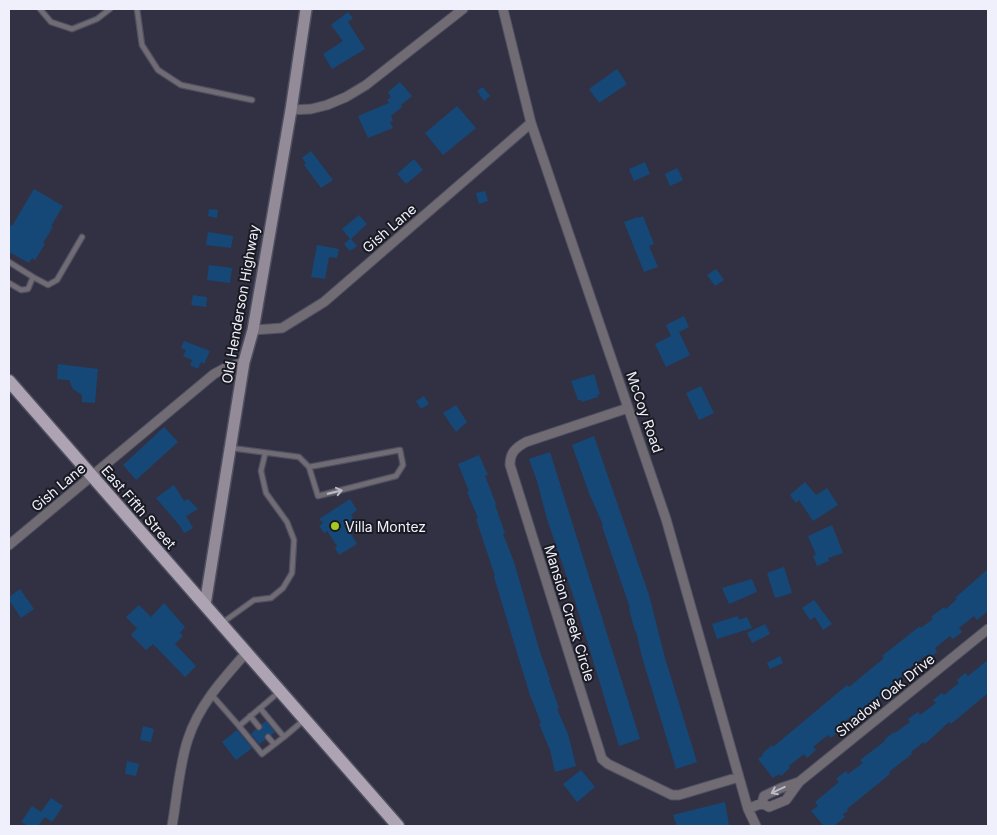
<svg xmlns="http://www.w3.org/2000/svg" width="997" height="835" font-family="Inter,sans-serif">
<rect width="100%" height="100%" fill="#313143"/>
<!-- building -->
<path fill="#164877" d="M348,12L353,18L348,22L365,49L332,69L323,54L343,41L331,25Z
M617,69L627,84L599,103L589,89Z
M400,82L412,96L401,105L402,107L391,116L393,121L390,122L393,128L368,138L358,116L389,103L387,100L391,97L388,92Z
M483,87L490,96L484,101L477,91Z
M457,106L476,128L443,155L425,133Z
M311,151L333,180L321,188L304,165L306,163L302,158Z
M414,159L423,170L406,184L397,174Z
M645,162L650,174L634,181L629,169Z
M677,168L683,180L670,186L665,174Z
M34,189L63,206L51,226L53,227L43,243L45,244L35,260L32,258L29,263L9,252V224L12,226Z
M485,191L488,201L479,204L476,193Z
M209,209L218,210L217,218L208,216Z
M359,215L367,224L351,239L357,246L350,251L344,244L350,239L342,229Z
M643,216L654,244L649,246L658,267L644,272L624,222L638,217V218Z
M208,232L233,236L231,248L206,245Z
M317,245L339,249L337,258L329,257L325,279L311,277Z
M209,265L232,268L230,283L207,280Z
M716,269L724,280L715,286L707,275Z
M193,295L207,297L206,307L191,305Z
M684,316L689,327L679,332L690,355L666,367L655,344L671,336L666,325Z
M184,341L210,351L204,364L201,362L198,369L190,365L192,360L183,356L186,350L181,348Z
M58,364L98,369L95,403L82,402V395L73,389L69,380L57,379Z
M594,374L600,394L597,395L598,397L582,402L581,400H578L571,381Z
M701,386L714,413L699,420L686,393Z
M424,396L429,404L421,409L416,401Z
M456,405L467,422L456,432L443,413Z
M164,427L178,442L136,480L123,465Z
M594,436L649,595L665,658L697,762L676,769L642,657L636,631H635L629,609L630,608L602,526L603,525L589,493L572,445Z
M550,452L640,739L619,746L574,598L547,519L537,481L529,459Z
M479,455L488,475L485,476L496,504L495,505L505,533L503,534L514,562L540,652L550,680H549L559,708L557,709L568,734L576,766L555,772L550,750L539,724L541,723L530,695L494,577L495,576L476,519L478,518L467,492L469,491L458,464Z
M805,482L816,495L827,488L838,505L813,521L799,500L796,503L790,495Z
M174,485L184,501L188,499L198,509L186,516L193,528L184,533L180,526L156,498Z
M350,499L357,510L351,515L359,527L351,534L357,544L339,555L335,548L337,546L327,531L324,533L319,526L323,523L319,519Z
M832,525L843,553L828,558L829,561L817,566L813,556L816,555L808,536Z
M784,567L792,593L775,598L767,573Z
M988,569V611L977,620L974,616L959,628L962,632L953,639L950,636L935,648L937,652L928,659L925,656L910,668L913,671L904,678L902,676L888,688L889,691L880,699L878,696L863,709L865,711L856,718L853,715L837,727L840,730L831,738L828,735L813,747L816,750L807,758L804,754L789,766L790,768L781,776L779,774L773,778L758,759L763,755L762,754L772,745L773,747L847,685L849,687L884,658L882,656L920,626L921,628L933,619L931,617L944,607L946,609L957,599L955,598Z
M752,579L757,592L729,604L722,588Z
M20,589L34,609L21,618L9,600V597Z
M814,600L832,624L823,630L815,617L810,620L802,608Z
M164,603L185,627L180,633L183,636L175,644L196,666L185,677L153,644L146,650L131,635L137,628L126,617L139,605L151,617Z
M738,616L739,620L747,617L752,628L717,639L712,624Z
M765,624L770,634L752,643L747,633Z
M780,656L783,663L770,669L767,663Z
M988,660V693L951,724L949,722L925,744L924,742L911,752L912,754L889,772L890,774L847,809L848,811L843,814L845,817L834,826H824L811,811L818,806L815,802L839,782L836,779L846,771L848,774L863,763L860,760L885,741L884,740L894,732L895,733L910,722L908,719L918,712L920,715L936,703L933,700L942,693L944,695L959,683L957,680L965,673L968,676Z
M266,721L275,732L271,735L266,734L264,736L265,740L259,744L251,734L256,729L259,731L262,730V724Z
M143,726L154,729L151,742L140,740Z
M237,730L252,748L236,760L222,742Z
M127,761L139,764L136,776L125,774Z
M581,770L595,787L577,802L563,784Z
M51,798L63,806L52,822L45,817L38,826H28L21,822L32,806L41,812Z
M725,802L729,825L677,826L673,815Z"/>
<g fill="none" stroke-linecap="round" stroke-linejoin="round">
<defs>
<path id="service" d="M40,9L51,22L72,29L97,19L110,9
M137,9L142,45L158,70L181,85L252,100
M9,262L33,277L28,289L21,290L9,283
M33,277L48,285L57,280L82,237
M231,448L299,457L309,467L318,496L396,476L403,465L400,450L309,467
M222,623L254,600L271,598L283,588L292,573L294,540L287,522L266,493L261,471L265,454
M211,694L239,726L279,692
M250,716L259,727
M239,726L262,754L284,737L260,708
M268,737L274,744
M284,737L304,720"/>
<path id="minor" d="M503,9L531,123L666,519L748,809L756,826
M291,110L311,109L327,105L346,97L366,85L463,9
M253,330L282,328L324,302L531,123
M628,408L526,442C515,448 510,453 510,465L602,759L608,764L672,795H679L739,777
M9,545L214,374L227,367L244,362
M762,803L764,796L781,788L799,782
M748,809L762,803L769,807L786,800L799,782L988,629
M172,826C177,798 179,766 188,739C199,705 223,679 246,653"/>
<path id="secondary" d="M205,605L244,362L253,330L291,110L306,9"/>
<path id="primary" d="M9,381L398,826"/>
</defs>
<!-- service casing -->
<use href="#service" stroke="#4f5061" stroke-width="7"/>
<!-- minor casing -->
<use href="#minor" stroke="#4f5061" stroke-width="11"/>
<!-- secondary casing -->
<use href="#secondary" stroke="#4f5061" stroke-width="14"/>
<!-- primary casing -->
<use href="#primary" stroke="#4f5061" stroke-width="15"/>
<!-- service -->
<use href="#service" stroke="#716c74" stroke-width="4.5"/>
<!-- minor -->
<use href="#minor" stroke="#716c74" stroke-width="9"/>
<!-- secondary -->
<use href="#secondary" stroke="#948b98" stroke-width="11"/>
<!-- primary -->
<use href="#primary" stroke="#aea3b3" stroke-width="12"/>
</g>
<!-- one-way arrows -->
<defs><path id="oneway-shaft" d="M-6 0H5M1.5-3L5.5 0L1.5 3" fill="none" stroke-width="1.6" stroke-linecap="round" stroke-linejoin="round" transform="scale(1.25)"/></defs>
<g stroke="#bdbbc6">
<use href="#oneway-shaft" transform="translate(335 492) rotate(-14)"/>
<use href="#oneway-shaft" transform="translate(778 790) rotate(155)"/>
</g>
<!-- markers -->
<circle fill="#a5c823" stroke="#1a1a22" stroke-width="2" cx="335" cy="526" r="5"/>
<g text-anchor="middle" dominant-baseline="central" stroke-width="4" stroke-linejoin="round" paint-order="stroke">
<!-- street labels -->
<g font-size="14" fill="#eff0fc" stroke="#1a1a22">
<text transform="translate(389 228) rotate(-41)">Gish Lane</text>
<text transform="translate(240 304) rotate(-80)">Old Henderson Highway</text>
<text transform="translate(645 412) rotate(71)">McCoy Road</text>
<text transform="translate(58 487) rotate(-40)">Gish Lane</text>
<text transform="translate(139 507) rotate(49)">East Fifth Street</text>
<text transform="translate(570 613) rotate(73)">Mansion Creek Circle</text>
<text transform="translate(885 695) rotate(-39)">Shadow Oak Drive</text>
</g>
<!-- poi labels -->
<g font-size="14" fill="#eff0fc" stroke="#1a1a22" text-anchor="start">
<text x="345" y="526">Villa Montez</text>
</g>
</g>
<!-- border -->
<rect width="997" height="835" fill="none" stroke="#eff0fc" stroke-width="20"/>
</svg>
